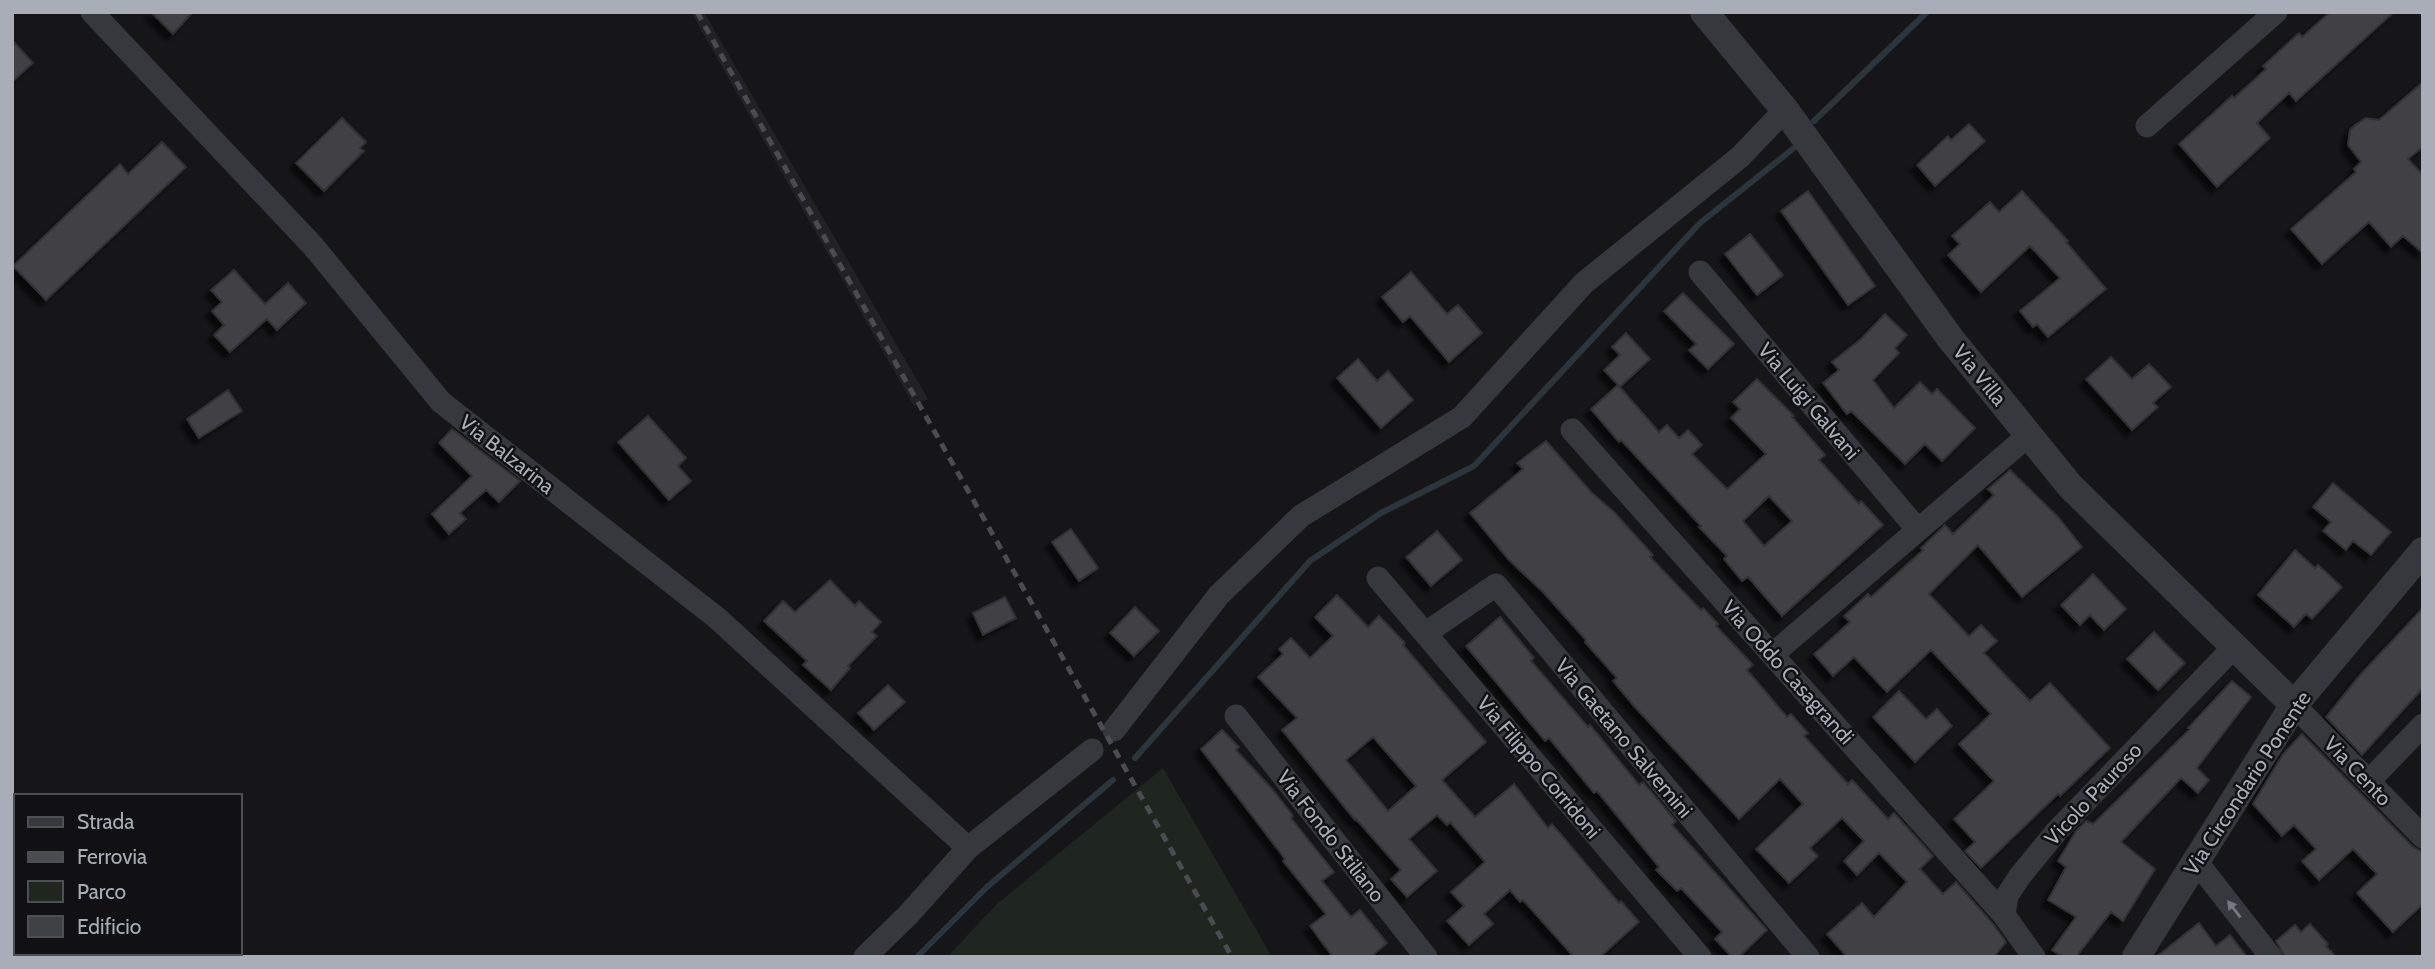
<svg xmlns="http://www.w3.org/2000/svg" width="2435" height="969" font-family="Cabin,sans-serif">
<defs>
<filter id="shadow"><feDropShadow dx="-6" dy="6" stdDeviation="2" flood-color="#0009"/></filter>
</defs>
<rect width="100%" height="100%" fill="#161618"/>
<!-- built -->
<path fill="#222225" d="M691,12H704L928,399L914,406Z"/>
<!-- green -->
<path fill="#1e261f" d="M1163,768L1272,957H947L998,903Z"/>
<g fill="none" stroke-linecap="round" stroke-linejoin="round">
<!-- stream -->
<path stroke="#2c353c" stroke-width="6" d="M1814,121L1927,12
M1135,758L1310,561L1381,513L1474,466L1700,223L1794,148
M917,957L987,887L1113,780"/>
</g>
<!-- building -->
<path fill="#404145" stroke="#303034" stroke-width="2" fill-rule="evenodd" filter="url(#shadow)" d="M151,12H193L173,34Z
M2330,12H2394L2296,101L2289,93L2257,123L2270,138L2217,187L2179,144L2232,96L2234,98L2266,69L2263,66L2299,33L2302,37Z
M12,40L33,63L12,82Z
M2423,82V147L2408,159L2423,175V253L2403,236L2391,247L2369,222L2322,264L2291,229L2356,172L2354,169L2361,162L2348,145L2350,130L2355,125L2366,118L2379,120Z
M342,118L366,142L360,148L364,151L324,191L296,163Z
M1969,124L1985,141L1935,186L1917,165L1948,136L1951,140Z
M162,142L186,167L46,300L13,266L120,164L128,174Z
M1808,191L1875,286L1848,305L1781,211Z
M2022,191L2068,241L2066,242L2106,289L2048,337L2037,324L2033,327L2020,311L2060,278L2030,246L1981,292L1948,255L1960,244L1952,236L1990,202L1999,212Z
M1750,234L1783,275L1757,295L1725,254Z
M234,270L265,304L288,283L306,303L277,330L267,319L230,352L214,335L224,325L212,311L222,302L211,290Z
M1411,272L1447,314L1458,305L1482,333L1449,362L1410,316L1403,322L1382,297Z
M1683,293L1734,344L1708,369L1689,350L1696,344L1664,311Z
M1885,314L1907,335L1895,348L1899,353L1873,380L1894,408L1920,382L1932,394L1937,389L1975,428L1942,461L1925,444L1905,464L1851,411L1847,414L1823,383L1839,370L1832,362L1861,339Z
M1626,333L1650,359L1620,387L1604,370L1620,355L1612,347Z
M2111,357L2132,379L2149,364L2171,387L2153,403L2158,407L2132,430L2086,379Z
M1358,359L1377,381L1388,371L1413,400L1381,428L1337,378Z
M1757,379L1794,416L1792,417L1825,455L1819,460L1859,504L1861,501L1883,525L1782,616L1748,577L1742,581L1724,559L1727,556L1699,527L1701,526L1621,440L1619,442L1591,409L1618,385L1659,432L1667,425L1679,438L1688,430L1702,445L1692,454L1727,489L1766,454L1731,418L1740,409L1733,402ZM1769,496L1792,521L1764,546L1743,521Z
M228,390L242,411L199,438L187,419Z
M648,416L686,458L678,466L691,481L669,500L618,442Z
M452,429L520,481L499,502L486,490L460,513L466,519L449,534L432,514L472,476L439,443Z
M1546,441L1591,492L1614,512L1653,555L1650,557L1701,610L1703,608L1718,624L1716,626L1753,665L1747,670L1787,717L1791,714L1808,733L1804,736L1848,784L1852,780L1888,819L1894,813L1933,856L1920,869L1943,894L1956,882L1993,924L2006,942L1994,957H1847L1827,934L1862,903L1874,917L1907,882L1879,853L1857,875L1844,861L1864,841L1842,818L1810,848L1818,856L1789,883L1756,849L1803,804L1780,779L1739,819L1634,706L1613,681L1617,678L1585,642L1586,640L1544,593L1509,560L1470,513L1523,469L1517,463Z
M2010,470L2058,517L2082,547L2022,597L1978,545L1929,594L1969,636L1981,625L1997,641L1984,653L2030,701L2050,683L2110,748L2060,796L2058,794L1981,868L1965,851L1975,842L1954,819L1994,781L1959,744L1991,714L1931,650L1887,692L1854,657L1833,676L1814,654L1850,622L1844,616L1868,594L1871,597L1923,550L1921,548L1940,530L1945,525L1953,534L1994,495L1988,489Z
M2333,483L2391,532L2371,555L2353,541L2346,550L2323,531L2331,522L2313,507Z
M1071,529L1098,568L1079,581L1052,542Z
M1437,531L1462,560L1431,586L1406,557Z
M2295,550L2315,568L2318,565L2342,587L2312,619L2306,614L2294,627L2258,595Z
M2093,574L2126,609L2104,630L2090,615L2080,625L2061,605Z
M830,580L855,606L859,601L881,622L872,632L877,636L848,666L850,668L831,690L803,665L807,661L764,621L783,601L795,612Z
M1337,595L1368,627L1379,616L1405,643L1403,645L1486,742L1442,780L1475,817L1514,784L1548,828L1552,824L1619,903L1621,901L1639,922L1600,957H1574L1523,900L1520,902L1510,890L1484,914L1493,924L1469,945L1447,921L1464,906L1451,892L1485,862L1450,822L1447,825L1437,815L1409,839L1437,871L1407,897L1391,879L1401,870L1356,819L1355,820L1282,730L1297,718L1258,677L1283,654L1279,649L1291,638L1310,658L1333,636L1315,617ZM1373,737L1416,786L1388,811L1346,760Z
M1005,597L1016,618L983,635L973,613Z
M1135,607L1159,631L1134,656L1110,633Z
M2423,608V688L2362,755L2326,717L2360,675Z
M1500,617L1534,658L1531,661L1588,727L1590,725L1639,785L1643,782L1676,821L1672,825L1767,930L1739,957H1732L1715,939L1722,932L1681,888L1677,891L1656,870L1659,867L1597,791L1594,793L1549,738L1545,741L1466,646Z
M2154,632L2185,663L2158,690L2127,659Z
M2232,681L2251,697L2197,768L2209,780L2198,793L2181,778L2121,842L2155,869L2123,921L2111,912L2076,957H2063L2052,950L2076,917L2048,900L2066,867L2058,861L2076,831L2086,821L2093,824L2190,729L2188,728Z
M888,685L905,702L874,730L858,713Z
M1899,691L1926,719L1937,709L1952,726L1915,762L1873,717Z
M1222,730L1239,747L1236,750L1273,790L1293,816L1291,818L1334,872L1322,881L1351,917L1360,910L1387,943L1371,957H1333L1310,926L1326,914L1283,861L1285,859L1201,749Z
M2302,734L2413,847L2423,852V904L2393,932L2357,893L2377,874L2353,849L2319,880L2302,861L2316,849L2294,825L2282,836L2253,804L2283,754Z
M2199,923L2216,946L2230,935L2247,957H2156Z
M2310,924L2328,944L2326,946L2336,957H2285L2276,941L2295,925L2301,932Z"/>
<g fill="none" stroke-linecap="round" stroke-linejoin="round">
<!-- minor -->
<path stroke="#37383d" stroke-width="23" d="M92,12L313,246L441,402L717,618L968,848
M2147,126L2276,12
M1700,272L1918,530
M1572,430L2004,915
M1378,578L1700,957
M1426,633L1496,585L1808,957
M1773,654L2029,435
M2294,705L2423,837
M1236,716L1426,957
M1114,730L1219,595L1301,516L1462,417L1584,283L1740,157L1785,110
M2369,781L2423,725
M2196,861L2271,957
M865,957L908,915L968,848L1092,750
M2034,957L2004,915L2007,896L2020,876L2056,832L2235,646"/>
<!-- tertiary -->
<path stroke="#37383d" stroke-width="28" d="M1704,12L1785,110L1950,338L2070,486L2294,705
M2136,957L2294,705L2423,551"/>
<!-- rail -->
<path stroke="#4a4c52" stroke-width="5" stroke-dasharray="9 7" stroke-linecap="butt" d="M697,12L1232,957"/>
</g>
<!-- one-way arrows -->
<defs><path id="oneway-solid" d="M-6-.8H1V-3.2L6.5 0L1 3.2V.8H-6Z" transform="scale(1.75)"/></defs>
<use fill="#757881" href="#oneway-solid" transform="translate(2234 909) rotate(-128)"/>
<g text-anchor="middle" dominant-baseline="central" stroke-width="5" stroke-linejoin="round" paint-order="stroke">
<!-- street labels -->
<g font-size="21" fill="#a8adb8" stroke="#111113">
<text transform="translate(1980 375) rotate(51)">Via Villa</text>
<text transform="translate(1809 401) rotate(50)">Via Luigi Galvani</text>
<text transform="translate(507 454) rotate(38)">Via Balzarina</text>
<text transform="translate(1788 672) rotate(48)">Via Oddo Casagrandi</text>
<text transform="translate(1624 738) rotate(50)">Via Gaetano Salvemini</text>
<text transform="translate(1539 767) rotate(50)">Via Filippo Corridoni</text>
<text transform="translate(2358 771) rotate(46)">Via Cento</text>
<text transform="translate(2247 783) rotate(-57)">Via Circondario Ponente</text>
<text transform="translate(2093 794) rotate(-47)">Vicolo Pauroso</text>
<text transform="translate(1331 836) rotate(52)">Via Fondo Stiliano</text>
</g>
</g>
<!-- border -->
<rect width="2435" height="969" fill="none" stroke="#a8adb8" stroke-width="28"/>
<!-- legend -->
<rect x="14" y="794" width="228" height="161" fill="#111113" stroke="#4d4f55" stroke-width="2"/>
<rect x="28" y="817" width="35" height="10" fill="#37383d" stroke="#4d4f55" stroke-width="2"/>
<text x="77" y="829" font-size="21" fill="#a8adb8">Strada</text>
<rect x="28" y="852" width="35" height="10" fill="#4a4c52" stroke="#4d4f55" stroke-width="2"/>
<text x="77" y="864" font-size="21" fill="#a8adb8">Ferrovia</text>
<rect x="28" y="881" width="35" height="21" fill="#1e261f" stroke="#4d4f55" stroke-width="2"/>
<text x="77" y="899" font-size="21" fill="#a8adb8">Parco</text>
<rect x="28" y="916" width="35" height="21" fill="#404145" stroke="#4d4f55" stroke-width="2"/>
<text x="77" y="934" font-size="21" fill="#a8adb8">Edificio</text>
</svg>
